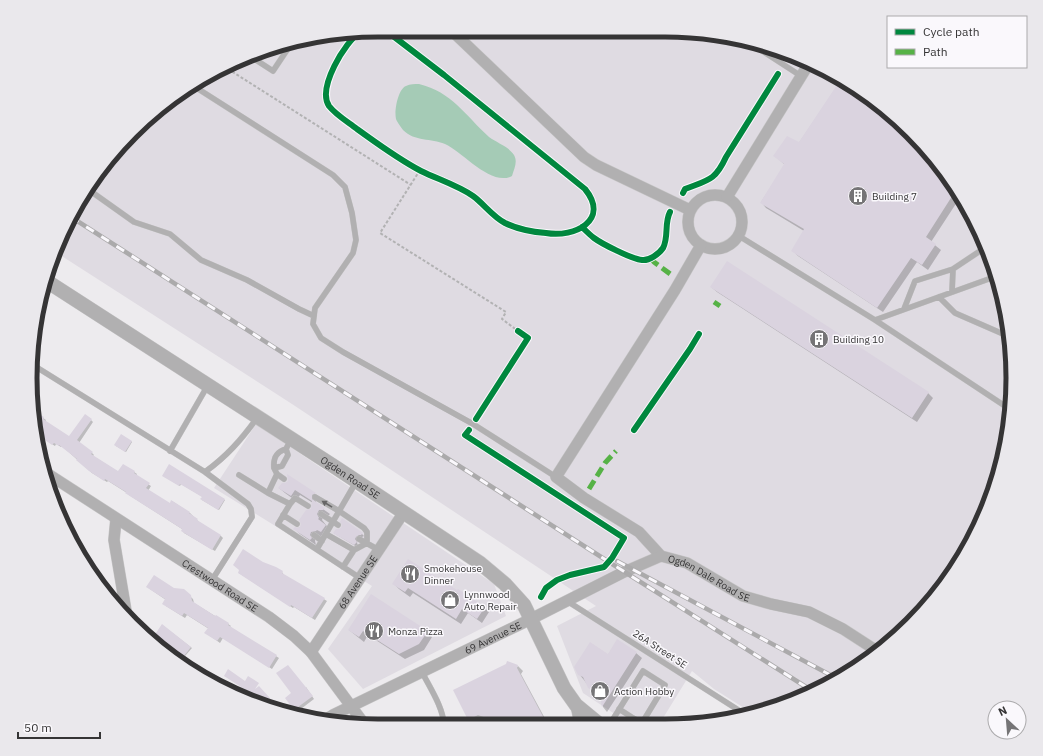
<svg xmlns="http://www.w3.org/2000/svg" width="1043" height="756" font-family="'IBM Plex Sans',sans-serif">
<rect width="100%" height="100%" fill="#edebee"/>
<!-- built -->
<path fill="#dfdbe2" d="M378,30H665L733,37L839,77L927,149L966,204L995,266L1010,333L1012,401L1001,468L977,532L941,590L894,640L819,690L749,711L714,689L692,671L660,723L630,724L583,693L557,626L596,606L292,404L57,253L66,224L116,149L185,89L288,42Z
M256,424L494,584L506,616L363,689L328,649L372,586L214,488Z"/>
<!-- water -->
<path fill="#a5cbb6" d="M419,84C452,92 465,115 489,137C497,143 508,146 514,155C518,162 514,169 512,176C491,187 463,152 445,144C431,138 415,142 403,130C401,127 397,122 396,119C394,111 398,89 406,86C410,84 415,84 419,84Z"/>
<!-- shadow -->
<path fill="#0003" d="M842,79L927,149L961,196L931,242L941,250L928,270L917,262L883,312L798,256L793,251L804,231L766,208L761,202L785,165L775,156L799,143Z
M711,287L928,393L933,398L917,422L717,292Z
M43,418L46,420L45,422L70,438L91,420L93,422L79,443L92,453L94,455L93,456L118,472H134L137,474L136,476L151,486L148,491L170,504L172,501L190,513L199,522L221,536L223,538L215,551L184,533L182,529L129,495L127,493L108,481L107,482L92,473L62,446L61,447L56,444L55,446L44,439L42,437L43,436L35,431Z
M131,441L132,442L126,452L116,446Z
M164,476L225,500L219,510L202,500L203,497L181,484L180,486Z
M288,476L315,494L320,498L316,500V504L330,514L329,515H324L322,520L331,531L321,536L316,537L315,541L316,545L300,534L295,529L301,527L312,509L313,503L300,495L296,501L285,493L279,488L289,482Z
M63,522L75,530L70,538L66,532Z
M334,533L362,534L364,536L358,539L357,543L358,545L357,547Z
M80,550L91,561L87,564L79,551Z
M282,572L284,575L327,601L315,620L294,607L293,608L239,573Z
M394,584L484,607L489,612L482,623L468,613L461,624L413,593L410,597L399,589Z
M150,589L183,590L193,599L194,603L228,624L231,626L230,627L279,658L272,669L223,638L220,643L206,633L209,629L187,615L185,618L166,606V600Z
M162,625L192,648L185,656L156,636Z
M349,630L427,632L432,637L424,650L405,659L368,635L364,642Z
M617,641L636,653L642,658L607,712L603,707L601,697L589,687L584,680L579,674L608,655Z
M518,666L523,671L521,674L548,724H496L483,720L474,724L469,719Z
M306,687L314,699L297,712L295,709Z"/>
<!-- building -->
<path fill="#dad3df" d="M841,79L927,149L956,190L926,237L936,244L922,265L911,258L877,308L791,251L804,229L760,203L784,164L773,156L787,136L799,142Z
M727,261L929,392L912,418L710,287Z
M33,413L35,415L37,413L44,417L43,419L69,436L85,414L92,419L77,440L93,452L91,454L118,471L123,464L135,471L134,473L150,483L146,488L170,503L171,500L190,512L189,513L198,519L197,520L221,535L212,550L181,531L182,529L125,493L126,492L105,479L104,481L89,471L76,460L77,459L59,445V446L54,443L52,445L41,437L42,435L37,432L39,429L37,428L35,431L33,424Z
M121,434L132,441L125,452L114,445Z
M169,464L225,499L218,510L200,499L202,497L180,484L179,486L162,476Z
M287,474L316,493L312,495V499L325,508L323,510H319L317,514L319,518L318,519L326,525L321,532L317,530L316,531L311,532L310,535L312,538L310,540L293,529L295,527L297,528L300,527L301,524L299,520L306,510L311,509L312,501L295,490L291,496L278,488L282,483H285L288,481Z
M342,518L363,533L361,535H359L356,537L355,539L357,542L354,545L333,533L336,529H338L341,528L342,525L340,522Z
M243,549L263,562L276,567L283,571L282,573L325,598L312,618L291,605L290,607L238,573L239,570L233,565Z
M408,559L457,590L458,589L485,607L477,619L462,609L456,619L408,588L405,592L392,584Z
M154,575L174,588L184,589L191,595L192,601L215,616L216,615L229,623L228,625L277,655L269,668L220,637L217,641L204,633L208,628L184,613L182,616L162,604L165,599L146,587Z
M371,594L428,631L419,644L399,654L363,631L359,637L348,630Z
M162,624L191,647L184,656L154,636Z
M617,639L637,652L602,707L600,696L588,688L583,677L578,675L574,667L590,642L608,654Z
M507,661L518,665L517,668L547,724H503L478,715L468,720L453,690L506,664Z
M288,665L313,696L294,710L285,698L291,693L276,673Z
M228,669L245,681L248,676L259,683L255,689L259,686L280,709L278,710L275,709L224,676Z"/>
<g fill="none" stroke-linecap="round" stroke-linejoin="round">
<defs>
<path id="service" d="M750,43L801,76
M253,58L273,71L293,41
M192,85L333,175L345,187L352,213L356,240L353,253L315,308L313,324L321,338L343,352L473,424L556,477
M89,190L134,222L170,234L201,260L247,280L299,309L314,316
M966,203L969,209
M739,236L875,320L997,276
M952,292L953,269L986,247
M939,297L955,313L1010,337
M904,309L915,281L953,269
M875,320L1011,410
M33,365L205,472L248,504L251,509L252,517L212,580
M286,449L288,455L282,466L274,468C273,458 276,452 286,449L291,439
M170,451L208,385
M274,468L277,474L268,493L290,504L278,524L360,578
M205,472C227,456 241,440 257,418
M277,474L284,479
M239,475L268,493
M315,497L339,511L364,528L367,532V543L354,550L326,534
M290,504L295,498L308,506
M321,514L338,525
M283,515L297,524
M314,535L322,541
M359,539L379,550
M317,549L356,482
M343,567L354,550
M567,601L743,713
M154,642L236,695
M422,672C430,688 443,707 444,725
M619,709L633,718
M610,724L643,671L665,685L642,723L633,718L630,724"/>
<g id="minor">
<path d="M451,30L584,157L596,165L690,210"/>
<circle cx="715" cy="222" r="27"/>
<path d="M727,197L808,65"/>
<path id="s1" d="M701,245L675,290L556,477L584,498L639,532L661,556L687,563L743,596L771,604L809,612L843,629L877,651"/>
<path id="s2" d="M48,474L269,617L294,636L311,652L365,725"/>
<path d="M116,519L114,540L127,617"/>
<path id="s3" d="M311,652L404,512"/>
<path d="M576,705L580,724"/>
<path id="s4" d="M325,720L333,715L531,619L624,572L661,556"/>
</g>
<g id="tertiary">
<path id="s5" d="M48,282L335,467L480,563L505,584L524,605L564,688L576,705L599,724"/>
</g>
</defs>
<!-- service casing -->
<use href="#service" stroke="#c8c7c8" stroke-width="6"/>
<!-- minor casing -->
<use href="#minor" stroke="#c8c7c8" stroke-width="12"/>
<!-- tertiary casing -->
<use href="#tertiary" stroke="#c8c7c8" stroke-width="15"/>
<!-- path -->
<path stroke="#b2b2b3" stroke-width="2" stroke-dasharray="3 2" stroke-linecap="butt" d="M395,38C411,35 426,38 441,32
M228,69L411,185
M420,170L380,233L506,312L502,319L518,331"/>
<!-- service -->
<use href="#service" stroke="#b1b0b1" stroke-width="5.5"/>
<!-- minor -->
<use href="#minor" stroke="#b1b0b1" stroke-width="11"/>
<!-- tertiary -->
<use href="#tertiary" stroke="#b1b0b1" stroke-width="14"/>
<defs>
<path id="rail" d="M71,217L609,562L814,692
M617,561L836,678"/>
</defs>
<!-- rail casing -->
<use href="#rail" stroke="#abaaab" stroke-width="4.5"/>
<!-- rail -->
<use href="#rail" stroke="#faf8fc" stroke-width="3" stroke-dasharray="9" stroke-linecap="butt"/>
<!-- quiet -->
<path stroke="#56b246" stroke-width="5" stroke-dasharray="10 5" stroke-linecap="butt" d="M788,58V57
M651,258L654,262L673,276
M714,302L720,306
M589,489L605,463L616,451"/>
<defs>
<path id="cycleway" d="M360,32C345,42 317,88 329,106C336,115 348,122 357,129C378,144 398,159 421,171C437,179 457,185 473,196C484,204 492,216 505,223C517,229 533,232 546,233C575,238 610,220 585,189L444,75L393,36L383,30
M683,193L685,189C708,180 715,181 726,157L778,74
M582,227C586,231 590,235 594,238C602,244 632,259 642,260C649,261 659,254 663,248C669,237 664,223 670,212
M476,419L528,338L518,331
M469,430L465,435L624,538L612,558L604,567L570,575L557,580L546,588L541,597
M634,430L690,349L699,334"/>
</defs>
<!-- cycleway casing -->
<use href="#cycleway" stroke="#faf8fc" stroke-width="8"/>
<!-- cycleway -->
<use href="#cycleway" stroke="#00873e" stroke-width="6"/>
</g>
<!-- one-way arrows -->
<defs><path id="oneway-solid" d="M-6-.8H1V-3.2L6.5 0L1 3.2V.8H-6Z"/></defs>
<use fill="#676667" href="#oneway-solid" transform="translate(327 504) rotate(-149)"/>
<!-- icons -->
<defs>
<symbol id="building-disc" viewBox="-11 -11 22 22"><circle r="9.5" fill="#757476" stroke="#faf8fc"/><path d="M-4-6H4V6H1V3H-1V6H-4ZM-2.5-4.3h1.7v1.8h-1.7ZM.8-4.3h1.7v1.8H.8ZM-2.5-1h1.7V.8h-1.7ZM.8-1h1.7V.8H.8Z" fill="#fff"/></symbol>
<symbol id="restaurant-disc" viewBox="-11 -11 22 22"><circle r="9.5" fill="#757476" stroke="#faf8fc"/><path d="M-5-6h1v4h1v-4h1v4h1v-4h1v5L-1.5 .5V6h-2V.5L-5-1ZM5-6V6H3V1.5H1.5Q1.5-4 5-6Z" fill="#fff"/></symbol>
<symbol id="shop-disc" viewBox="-11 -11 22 22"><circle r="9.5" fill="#757476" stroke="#faf8fc"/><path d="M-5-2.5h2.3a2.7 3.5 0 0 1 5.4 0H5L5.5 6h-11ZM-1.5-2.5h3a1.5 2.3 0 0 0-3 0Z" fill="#fff"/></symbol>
</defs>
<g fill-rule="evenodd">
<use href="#building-disc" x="847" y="185" width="22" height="22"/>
<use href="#building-disc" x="808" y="328" width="22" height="22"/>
<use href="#restaurant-disc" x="399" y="563" width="22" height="22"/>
<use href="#shop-disc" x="439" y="589" width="22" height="22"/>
<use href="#restaurant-disc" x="363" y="620" width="22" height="22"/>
<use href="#shop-disc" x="589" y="680" width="22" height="22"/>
</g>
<g text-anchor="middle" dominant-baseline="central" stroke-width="3" stroke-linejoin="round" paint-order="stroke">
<!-- poi labels -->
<g font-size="10" fill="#353435" stroke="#faf8fc" text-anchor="start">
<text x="872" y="196">Building 7</text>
<text x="833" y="339">Building 10</text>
<text x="424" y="568">Smokehouse<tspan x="424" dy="12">Dinner</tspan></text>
<text x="464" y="594">Lynnwood<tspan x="464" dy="12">Auto Repair</tspan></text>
<text x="388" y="631">Monza Pizza</text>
<text x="614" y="691">Action Hobby</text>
</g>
<!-- street labels -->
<g font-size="10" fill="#353435" stroke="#faf8fc">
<text stroke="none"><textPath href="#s5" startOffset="360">Ogden Road SE</textPath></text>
<text stroke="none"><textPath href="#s1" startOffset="459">Ogden Dale Road SE</textPath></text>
<text stroke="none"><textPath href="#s3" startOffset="84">68 Avenue SE</textPath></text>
<text stroke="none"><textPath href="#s2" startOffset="205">Crestwood Road SE</textPath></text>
<text stroke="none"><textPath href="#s4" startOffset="187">69 Avenue SE</textPath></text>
<text transform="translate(660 649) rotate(33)">26A Street SE</text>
</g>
</g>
<!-- crop -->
<path d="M0 0H1043V756H0ZM378 37H665A341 341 0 0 1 1006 378V378A341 341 0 0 1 665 719H378A341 341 0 0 1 37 378V378A341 341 0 0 1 378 37Z" fill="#eae8ec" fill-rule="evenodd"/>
<path fill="none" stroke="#353435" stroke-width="5" d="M378 37H665A341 341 0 0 1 1006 378V378A341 341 0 0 1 665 719H378A341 341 0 0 1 37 378V378A341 341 0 0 1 378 37Z"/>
<!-- legend -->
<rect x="887" y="16" width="140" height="52" fill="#faf8fc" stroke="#abaaac"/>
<rect x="895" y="29" width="20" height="6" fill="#00873e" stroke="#abaaac"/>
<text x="923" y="36" font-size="12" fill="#353435">Cycle path</text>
<rect x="895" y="49" width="20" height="6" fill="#56b246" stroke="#abaaac"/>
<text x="923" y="56" font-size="12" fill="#353435">Path</text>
<!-- north arrow -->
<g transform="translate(1007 720) rotate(334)"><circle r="19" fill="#faf8fc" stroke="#abaaac"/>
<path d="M0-3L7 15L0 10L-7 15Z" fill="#757476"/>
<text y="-6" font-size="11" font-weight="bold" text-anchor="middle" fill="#353435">N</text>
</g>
<!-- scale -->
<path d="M18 732v6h82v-6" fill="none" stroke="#353435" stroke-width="2"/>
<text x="24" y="732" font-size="12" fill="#353435" stroke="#faf8fc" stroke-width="3" paint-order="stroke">50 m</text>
</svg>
